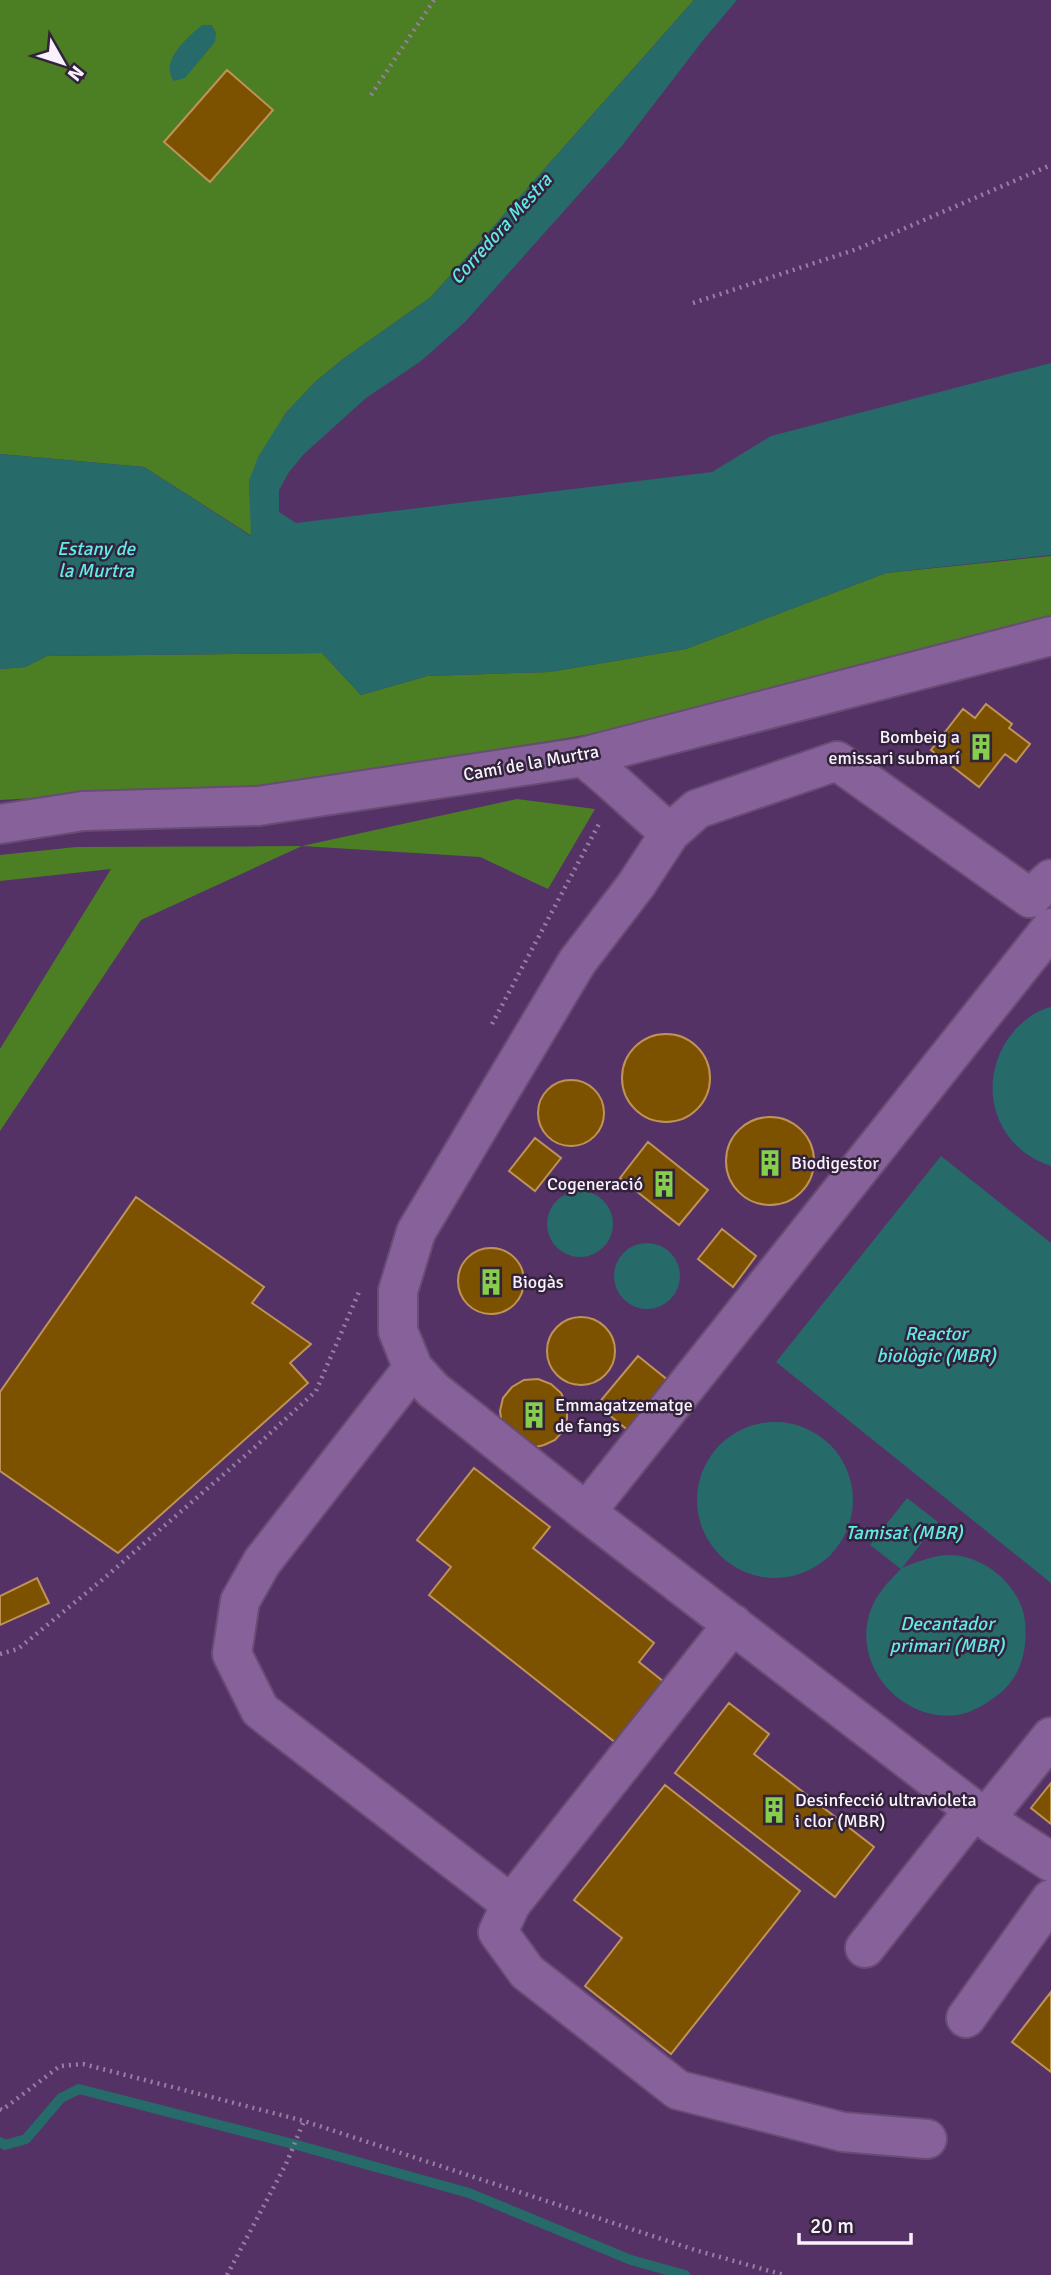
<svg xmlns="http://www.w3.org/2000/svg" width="1051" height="2275" font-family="Signika,sans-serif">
<rect width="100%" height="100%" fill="#553266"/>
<!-- green -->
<path fill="#4c7e24" d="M0,0H694L431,297L343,359L315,382L285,414L249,481L252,536L144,467L0,454Z
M1051,556V621L639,726L291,784L0,800V669L25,667L47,656L322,653L361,695L427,676L549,672L686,649L886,573Z
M517,799L595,809L548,889L480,857L302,846L141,920L0,1131V1049L111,869L0,881V855L76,847L302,846Z"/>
<!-- water -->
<path fill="#266a69" d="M694,0H737L704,39L621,147L465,322L421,361L366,398L304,454L289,472L279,490V512L296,523L712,472L771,436L1051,363V555L886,573L686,649L549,672L427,676L361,695L322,653L47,656L25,667L0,669V454L144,467L251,536L249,481L258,457L285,414L315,382L343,359L431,297Z
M202,25H212L216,33L215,42L185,78L174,81C159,61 188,37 202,25Z
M1051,1007V1166C991,1147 974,1077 1015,1030C1024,1020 1037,1010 1051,1007Z
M941,1156L1051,1243V1583L776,1362Z
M547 1224a33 33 0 1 1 66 0a33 33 0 1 1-66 0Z
M614 1276a33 33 0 1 1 66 0a33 33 0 1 1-66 0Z
M697 1500a78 78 0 1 1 156 0a78 78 0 1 1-156 0Z
M907,1498L938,1522L902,1568C917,1562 931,1556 948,1555C983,1554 1022,1586 1025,1622C1028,1651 1020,1680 995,1697C984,1705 971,1713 957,1715C902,1722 852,1666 870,1612C876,1594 888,1582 901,1569L870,1545Z"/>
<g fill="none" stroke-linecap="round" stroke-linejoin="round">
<!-- stream -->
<path stroke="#266a69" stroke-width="10" d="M0,2142L5,2145L26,2139L61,2098L79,2089L297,2145L469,2193L631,2260L685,2275"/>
</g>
<!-- building -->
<path fill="#7c5100" stroke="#bf9357" stroke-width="2" d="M227,70L273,110L210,182L164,142Z
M986,704L1012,724L1009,728L1030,744L1016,762L1005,754L979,787L931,750L963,709L975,718Z
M622 1078a44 44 0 1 1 88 0a44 44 0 1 1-88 0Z
M538 1113a33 33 0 1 1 66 0a33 33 0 1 1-66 0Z
M726 1161a44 44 0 1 1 88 0a44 44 0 1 1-88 0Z
M535,1138L561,1158L535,1191L509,1171Z
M648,1142L708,1190L679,1225L620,1178Z
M136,1197L264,1287L252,1303L311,1344L290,1363L308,1383L118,1553L0,1471V1392Z
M722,1229L756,1256L733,1287L698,1259Z
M458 1281a33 33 0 1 1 66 0a33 33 0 1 1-66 0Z
M547 1351a34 34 0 1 1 68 0a34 34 0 1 1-68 0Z
M638,1356L669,1381L629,1431L597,1405Z
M538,1379L551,1384L561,1393L567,1405V1419L563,1431L555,1440L544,1445L532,1448L502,1425L500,1411L503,1398L512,1387L524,1380Z
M474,1468L550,1527L533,1548L654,1643L639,1662L664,1682L616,1743L429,1595L451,1567L417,1540Z
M37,1578L49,1603L0,1625V1596Z
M729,1703L769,1734L754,1754L874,1847L835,1897L675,1773Z
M1051,1783V1824L1031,1808Z
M665,1785L800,1891L671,2054L585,1986L622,1938L574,1900Z
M1051,1992V2072L1012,2042Z"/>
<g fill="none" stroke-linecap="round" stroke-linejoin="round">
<defs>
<path id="minor" d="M583,757C614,781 640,808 670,833
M0,824L83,811L258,806L583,757L1051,636
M1051,879L1030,898L837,761L697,809L670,833L636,885L577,962L416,1232L398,1291V1331L413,1368L433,1390L586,1512L974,1810L997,1827L1051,1862
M413,1368L262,1562L240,1601L232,1654L260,1710L511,1904
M586,1512L1051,928
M733,1624L511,1904L498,1932L527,1972L678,2090L843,2132L927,2139
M985,1819L1051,1737
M865,1948L974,1810
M966,2018L1051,1899"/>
</defs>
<!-- minor casing -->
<use href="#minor" stroke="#684c74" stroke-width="42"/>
<!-- path -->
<path stroke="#977fa3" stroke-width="4.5" stroke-dasharray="2 5" stroke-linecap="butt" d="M371,95L434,0
M693,303L857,249L1051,165
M492,1024L600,822
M0,1654L18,1649L102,1580L254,1448L316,1391L359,1292
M0,2109L2,2110L60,2066L83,2064L304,2121L695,2250L784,2275
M227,2275L286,2164L304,2121"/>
<!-- minor -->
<use href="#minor" stroke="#87629a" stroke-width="38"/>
</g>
<!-- icons -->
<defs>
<symbol id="building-bare" viewBox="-9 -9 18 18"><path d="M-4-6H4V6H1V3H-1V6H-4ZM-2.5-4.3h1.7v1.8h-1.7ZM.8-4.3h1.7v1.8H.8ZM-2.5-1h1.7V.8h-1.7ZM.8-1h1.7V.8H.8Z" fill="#85cf4c" stroke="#32233a" stroke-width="2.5" paint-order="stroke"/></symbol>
</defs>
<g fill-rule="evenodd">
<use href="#building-bare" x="962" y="728" width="38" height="38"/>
<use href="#building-bare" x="751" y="1144" width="38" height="38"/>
<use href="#building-bare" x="645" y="1165" width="38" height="38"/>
<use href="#building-bare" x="472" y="1263" width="38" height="38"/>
<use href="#building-bare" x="515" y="1396" width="38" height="38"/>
<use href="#building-bare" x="755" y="1791" width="38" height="38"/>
</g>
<g text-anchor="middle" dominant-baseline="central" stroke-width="5" stroke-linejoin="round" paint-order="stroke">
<!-- poi labels -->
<g font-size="18" fill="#f9f1fe" stroke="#32233a" text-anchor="start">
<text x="960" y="737" text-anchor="end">Bombeig a<tspan x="960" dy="21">emissari submarí</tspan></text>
<text x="791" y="1163">Biodigestor</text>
<text x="643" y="1184" text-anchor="end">Cogeneració</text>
<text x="512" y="1282">Biogàs</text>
<text x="555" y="1405">Emmagatzematge<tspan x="555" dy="21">de fangs</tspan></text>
<text x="795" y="1800">Desinfecció ultravioleta<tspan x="795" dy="21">i clor (MBR)</tspan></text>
</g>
<!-- street labels -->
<g font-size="18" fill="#f9f1fe" stroke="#32233a">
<text transform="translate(531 763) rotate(-10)">Camí de la Murtra</text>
</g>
<!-- water labels -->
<g font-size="19" font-style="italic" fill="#60eae8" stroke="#32233a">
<text transform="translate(501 229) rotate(-48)">Corredora Mestra</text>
<text x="96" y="549">Estany de<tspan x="96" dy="22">la Murtra</tspan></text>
<text x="936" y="1334">Reactor<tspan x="936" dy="22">biològic (MBR)</tspan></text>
<text x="904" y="1533">Tamisat (MBR)</text>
<text x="947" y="1624">Decantador<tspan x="947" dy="22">primari (MBR)</tspan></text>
</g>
</g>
<!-- north arrow -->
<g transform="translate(63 63) rotate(129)" stroke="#32233a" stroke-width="5" paint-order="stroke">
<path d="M0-5L12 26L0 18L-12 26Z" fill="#f9f1fe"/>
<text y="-10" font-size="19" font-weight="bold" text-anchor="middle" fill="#f9f1fe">N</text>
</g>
<!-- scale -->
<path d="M799 2233v10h112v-10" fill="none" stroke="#f9f1fe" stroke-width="3.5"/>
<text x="810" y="2233" font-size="21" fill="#f9f1fe" stroke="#32233a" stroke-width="5" paint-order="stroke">20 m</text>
</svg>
